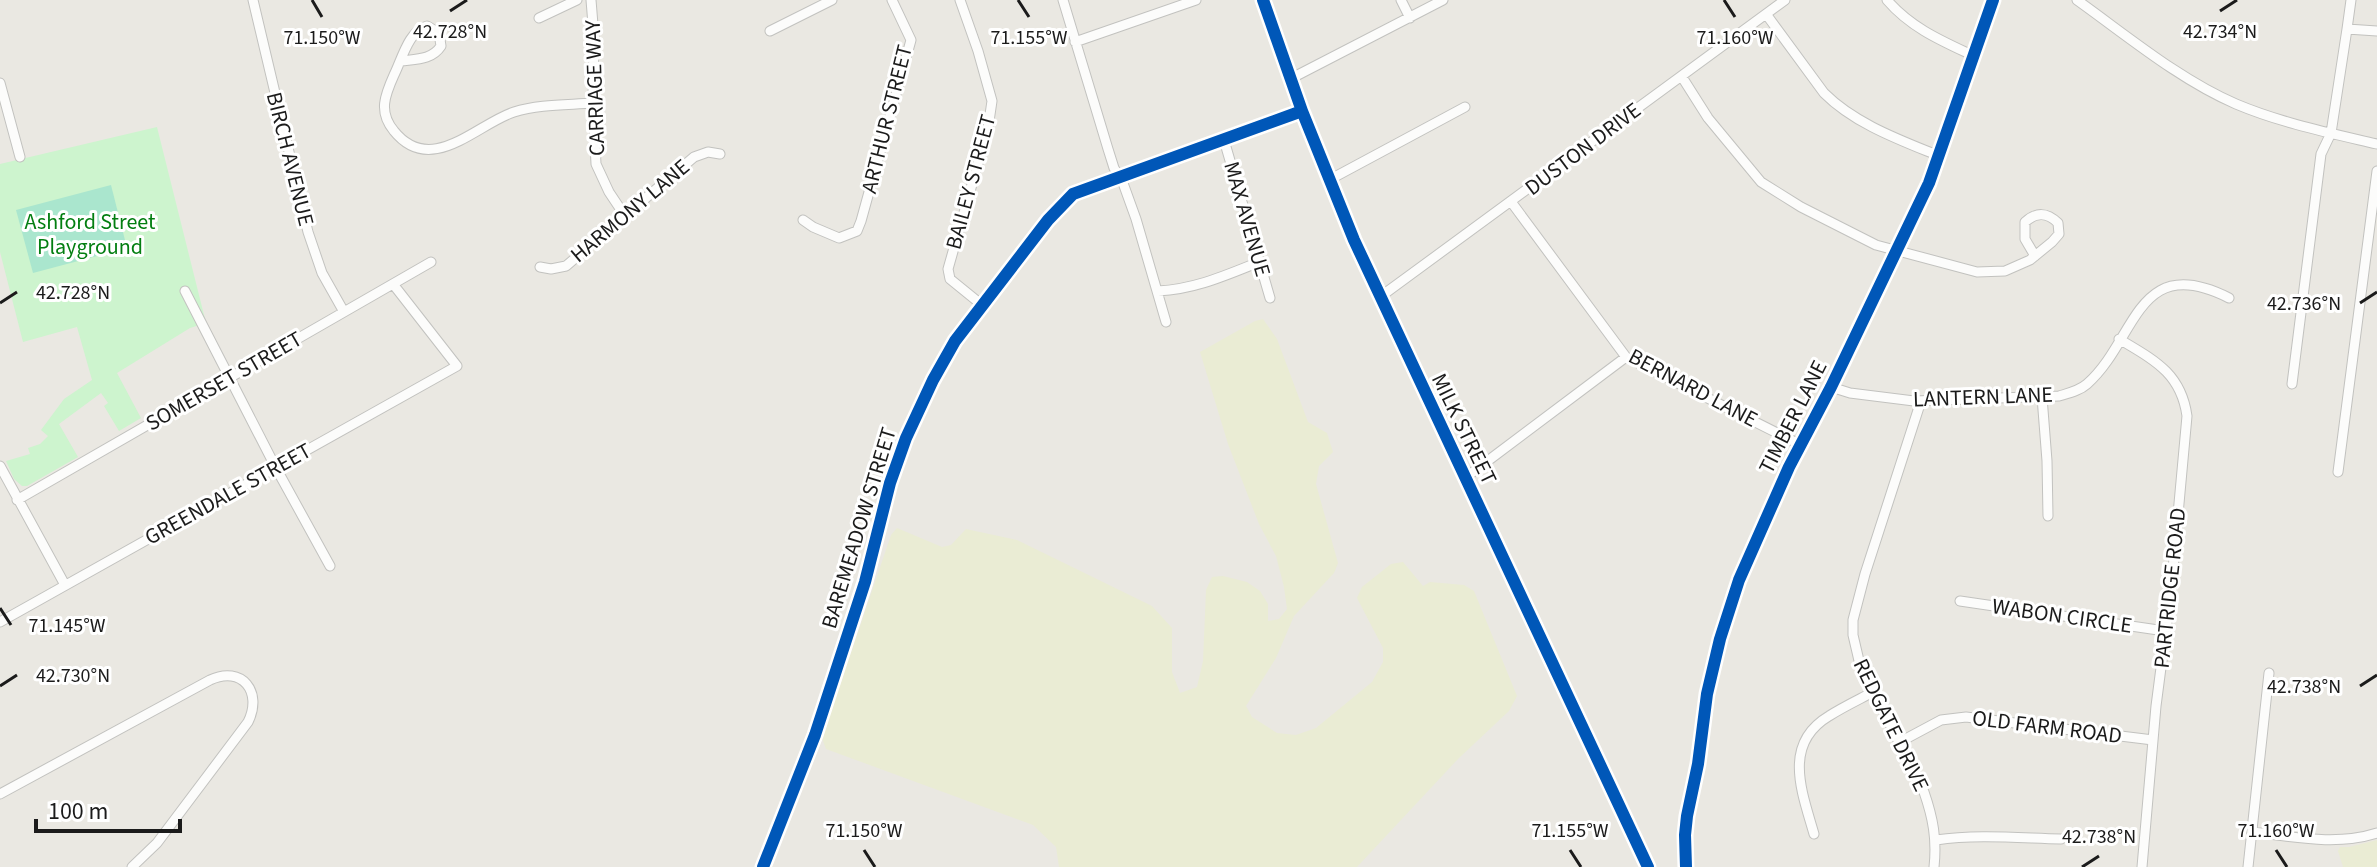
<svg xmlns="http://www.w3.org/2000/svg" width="2377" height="867" font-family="'Source Sans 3',sans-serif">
<rect width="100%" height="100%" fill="#eae8e2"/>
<!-- farmland -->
<path fill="#eaecd4" d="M1263,319L1277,339L1308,422L1327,433L1333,452L1319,466L1316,484L1338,563L1334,573L1294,616L1276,658L1246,706L1252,717L1277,733L1296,735L1316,728L1372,682L1383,662V648L1357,598L1362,587L1391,564L1403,562L1423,586L1430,582L1464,585L1474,591L1517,696L1509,711L1458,759L1357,867H1059L1056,847L1033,825L826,749L822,738L891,535L897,528L942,547L951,545L966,529L1017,540L1152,606L1172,628V672L1180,693L1197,687L1203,661L1206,590L1212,577L1223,576L1247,582L1260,591L1268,604V621L1279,619L1287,609L1284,587L1276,556L1259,524L1228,444L1200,352L1255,321Z
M2377,840V867H2343L2338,851L2340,847H2349Z"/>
<!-- park -->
<path fill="#cdf4ce" d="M157,127L206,323L190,328L117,373L141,418L119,431L104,406L108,403L101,393L59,424L78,457L27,486H22L14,479L6,461L30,454L28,448L40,444L48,436L41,430L64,399L92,380L77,327L23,342L0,252V164Z"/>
<!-- pitch -->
<path fill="#aae6ce" d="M111,185L127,248L33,273L16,210Z"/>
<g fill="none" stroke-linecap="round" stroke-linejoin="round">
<defs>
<path id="street" d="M253,0L308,232L322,273L344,312
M591,0L594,37L593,103L596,164L609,192L625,216
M960,0L978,51L992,101L988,128L948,269L950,279L982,305
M1063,0L1108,149L1114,168L1123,183L1136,219L1166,322
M1401,0L1410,18
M1887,0C1911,28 1942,41 1974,56
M2077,0C2126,35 2180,80 2236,104C2281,123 2330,133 2377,144
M2351,0L2347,29L2377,31
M1766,14L1824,93C1855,124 1900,140 1939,156
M539,18L577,0
M770,31L832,0
M1075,42L1196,0
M401,61C416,59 432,60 441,46L439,33L427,26C409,30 402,59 394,75C385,95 378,112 394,131C431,177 477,124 514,112C539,104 568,105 593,103
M1682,77L1708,118L1761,182L1801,207L1876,245L1977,272L2005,271L2030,260L2052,242L2059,234L2058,223C2047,212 2036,212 2025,222V239L2035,256
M1290,79L1443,0
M0,83L20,157
M1224,140L1270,298
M1329,180L1465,107
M1512,203L1626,357L1801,445
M803,220L813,227L839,238L857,231L861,221L911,40L892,0
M540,267L551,269L566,266L694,157L708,152L720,154
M185,291L276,468L330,566
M1158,291C1195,289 1224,276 1259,262
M1380,297L1785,0
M2119,339C2154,360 2181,373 2187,416L2171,591L2156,706L2142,867
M2292,384L2321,154L2331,133L2347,29
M1831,387L1850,393L1914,401L2059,396C2069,393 2079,391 2087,384C2137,340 2136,251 2229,298
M2042,397L2047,461L2048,516
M1921,401L1865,574L1853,620V635L1860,665L1924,792C1933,818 1937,839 1934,867
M0,466L65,585
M2338,472L2377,171
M1465,478L1626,357
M17,500L431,262
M1960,601L2165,631
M0,622L457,366L393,284
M1898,743L1941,720L1966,717L2153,740
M0,794L210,680C242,665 263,692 248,722L157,843L132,867
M2253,832C2295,837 2336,846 2377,833
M1814,834C1802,792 1782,744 1829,716C1843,707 1858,700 1873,692
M1936,840C1977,834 2019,838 2061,839
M763,867L815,735L865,582L890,483L906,438L933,380L955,341L1048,220L1073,194L1302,111
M1686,867L1685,835L1687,816L1698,764L1707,694L1720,639L1739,580L1789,467L1831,387L1929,183L1993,0
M2248,867L2269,673"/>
<path id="secondary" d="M1263,0L1302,111L1354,240L1648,867"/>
</defs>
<!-- street casing -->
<use href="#street" stroke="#c2c2bf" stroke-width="11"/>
<!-- secondary casing -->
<use href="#secondary" stroke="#91937a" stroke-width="14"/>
<!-- street -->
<use href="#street" stroke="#fcfcfb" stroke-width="9"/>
<!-- secondary -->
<use href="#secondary" stroke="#f2f2e8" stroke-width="12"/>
<defs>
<path id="cycleway" d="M1263,0L1302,111L1354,240L1648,867
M763,867L815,735L865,582L890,483L906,438L933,380L955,341L1048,220L1073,194L1302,111
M1686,867L1685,835L1687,816L1698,764L1707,694L1720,639L1739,580L1789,467L1831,387L1929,183L1993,0"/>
</defs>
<!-- cycleway casing -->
<use href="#cycleway" stroke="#fff" stroke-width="17"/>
<!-- cycleway -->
<use href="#cycleway" stroke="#0057b8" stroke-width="12"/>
</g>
<!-- ticks -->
<path fill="none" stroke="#1b1b1b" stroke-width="3" d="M312,0L322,17M1018,0L1029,17M1724,0L1735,17M450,11L467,0M2220,11L2237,0M0,303L17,292M2360,303L2377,292M0,608L11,625M0,686L17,675M2360,686L2377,675M864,850L875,867M1570,850L1581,867M2276,850L2287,867M2082,867L2099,856"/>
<g text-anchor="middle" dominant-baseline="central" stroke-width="6" stroke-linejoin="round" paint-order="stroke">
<!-- street labels -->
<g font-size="22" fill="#1b1b1b" stroke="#fff">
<text transform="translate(595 88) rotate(-92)">CARRIAGE WAY</text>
<text transform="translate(887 119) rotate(-76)">ARTHUR STREET</text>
<text transform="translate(1583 149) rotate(-37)">DUSTON DRIVE</text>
<text transform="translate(290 159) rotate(76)">BIRCH AVENUE</text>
<text transform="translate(971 182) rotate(-75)">BAILEY STREET</text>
<text transform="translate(630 211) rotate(-40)">HARMONY LANE</text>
<text transform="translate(1247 219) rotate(74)">MAX AVENUE</text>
<text transform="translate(224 381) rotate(-30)">SOMERSET STREET</text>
<text transform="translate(1693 388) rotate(28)">BERNARD LANE</text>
<text transform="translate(1983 397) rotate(-2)">LANTERN LANE</text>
<text transform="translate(1793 417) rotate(-63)">TIMBER LANE</text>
<text transform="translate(1464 429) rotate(64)">MILK STREET</text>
<text transform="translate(228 494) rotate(-29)">GREENDALE STREET</text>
<text transform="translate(859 528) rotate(-73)">BAREMEADOW STREET</text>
<text transform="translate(2170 588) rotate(-84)">PARTRIDGE ROAD</text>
<text transform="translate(2062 616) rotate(8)">WABON CIRCLE</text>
<text transform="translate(1891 725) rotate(64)">REDGATE DRIVE</text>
<text transform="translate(2047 727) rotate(7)">OLD FARM ROAD</text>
</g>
<!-- park labels -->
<g font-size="22" fill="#037e11" stroke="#fff">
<text x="90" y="222">Ashford Street<tspan x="90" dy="25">Playground</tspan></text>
</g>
</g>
<g font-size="20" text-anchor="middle" fill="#1b1b1b" stroke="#fff" stroke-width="6" stroke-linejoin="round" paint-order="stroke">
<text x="450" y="38">42.728°N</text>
<text x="2220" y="38">42.734°N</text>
<text x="322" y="44">71.150°W</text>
<text x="1029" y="44">71.155°W</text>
<text x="1735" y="44">71.160°W</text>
<text x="73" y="299">42.728°N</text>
<text x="2304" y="310">42.736°N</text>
<text x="67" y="632">71.145°W</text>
<text x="73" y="682">42.730°N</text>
<text x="2304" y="693">42.738°N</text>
<text x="864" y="837">71.150°W</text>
<text x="1570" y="837">71.155°W</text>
<text x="2276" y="837">71.160°W</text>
<text x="2099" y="843">42.738°N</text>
</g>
<!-- scale -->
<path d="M36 819v12h144v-12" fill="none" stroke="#1b1b1b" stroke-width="4"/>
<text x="48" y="819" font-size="24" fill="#1b1b1b" stroke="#ffffff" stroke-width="6" paint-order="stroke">100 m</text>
</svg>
